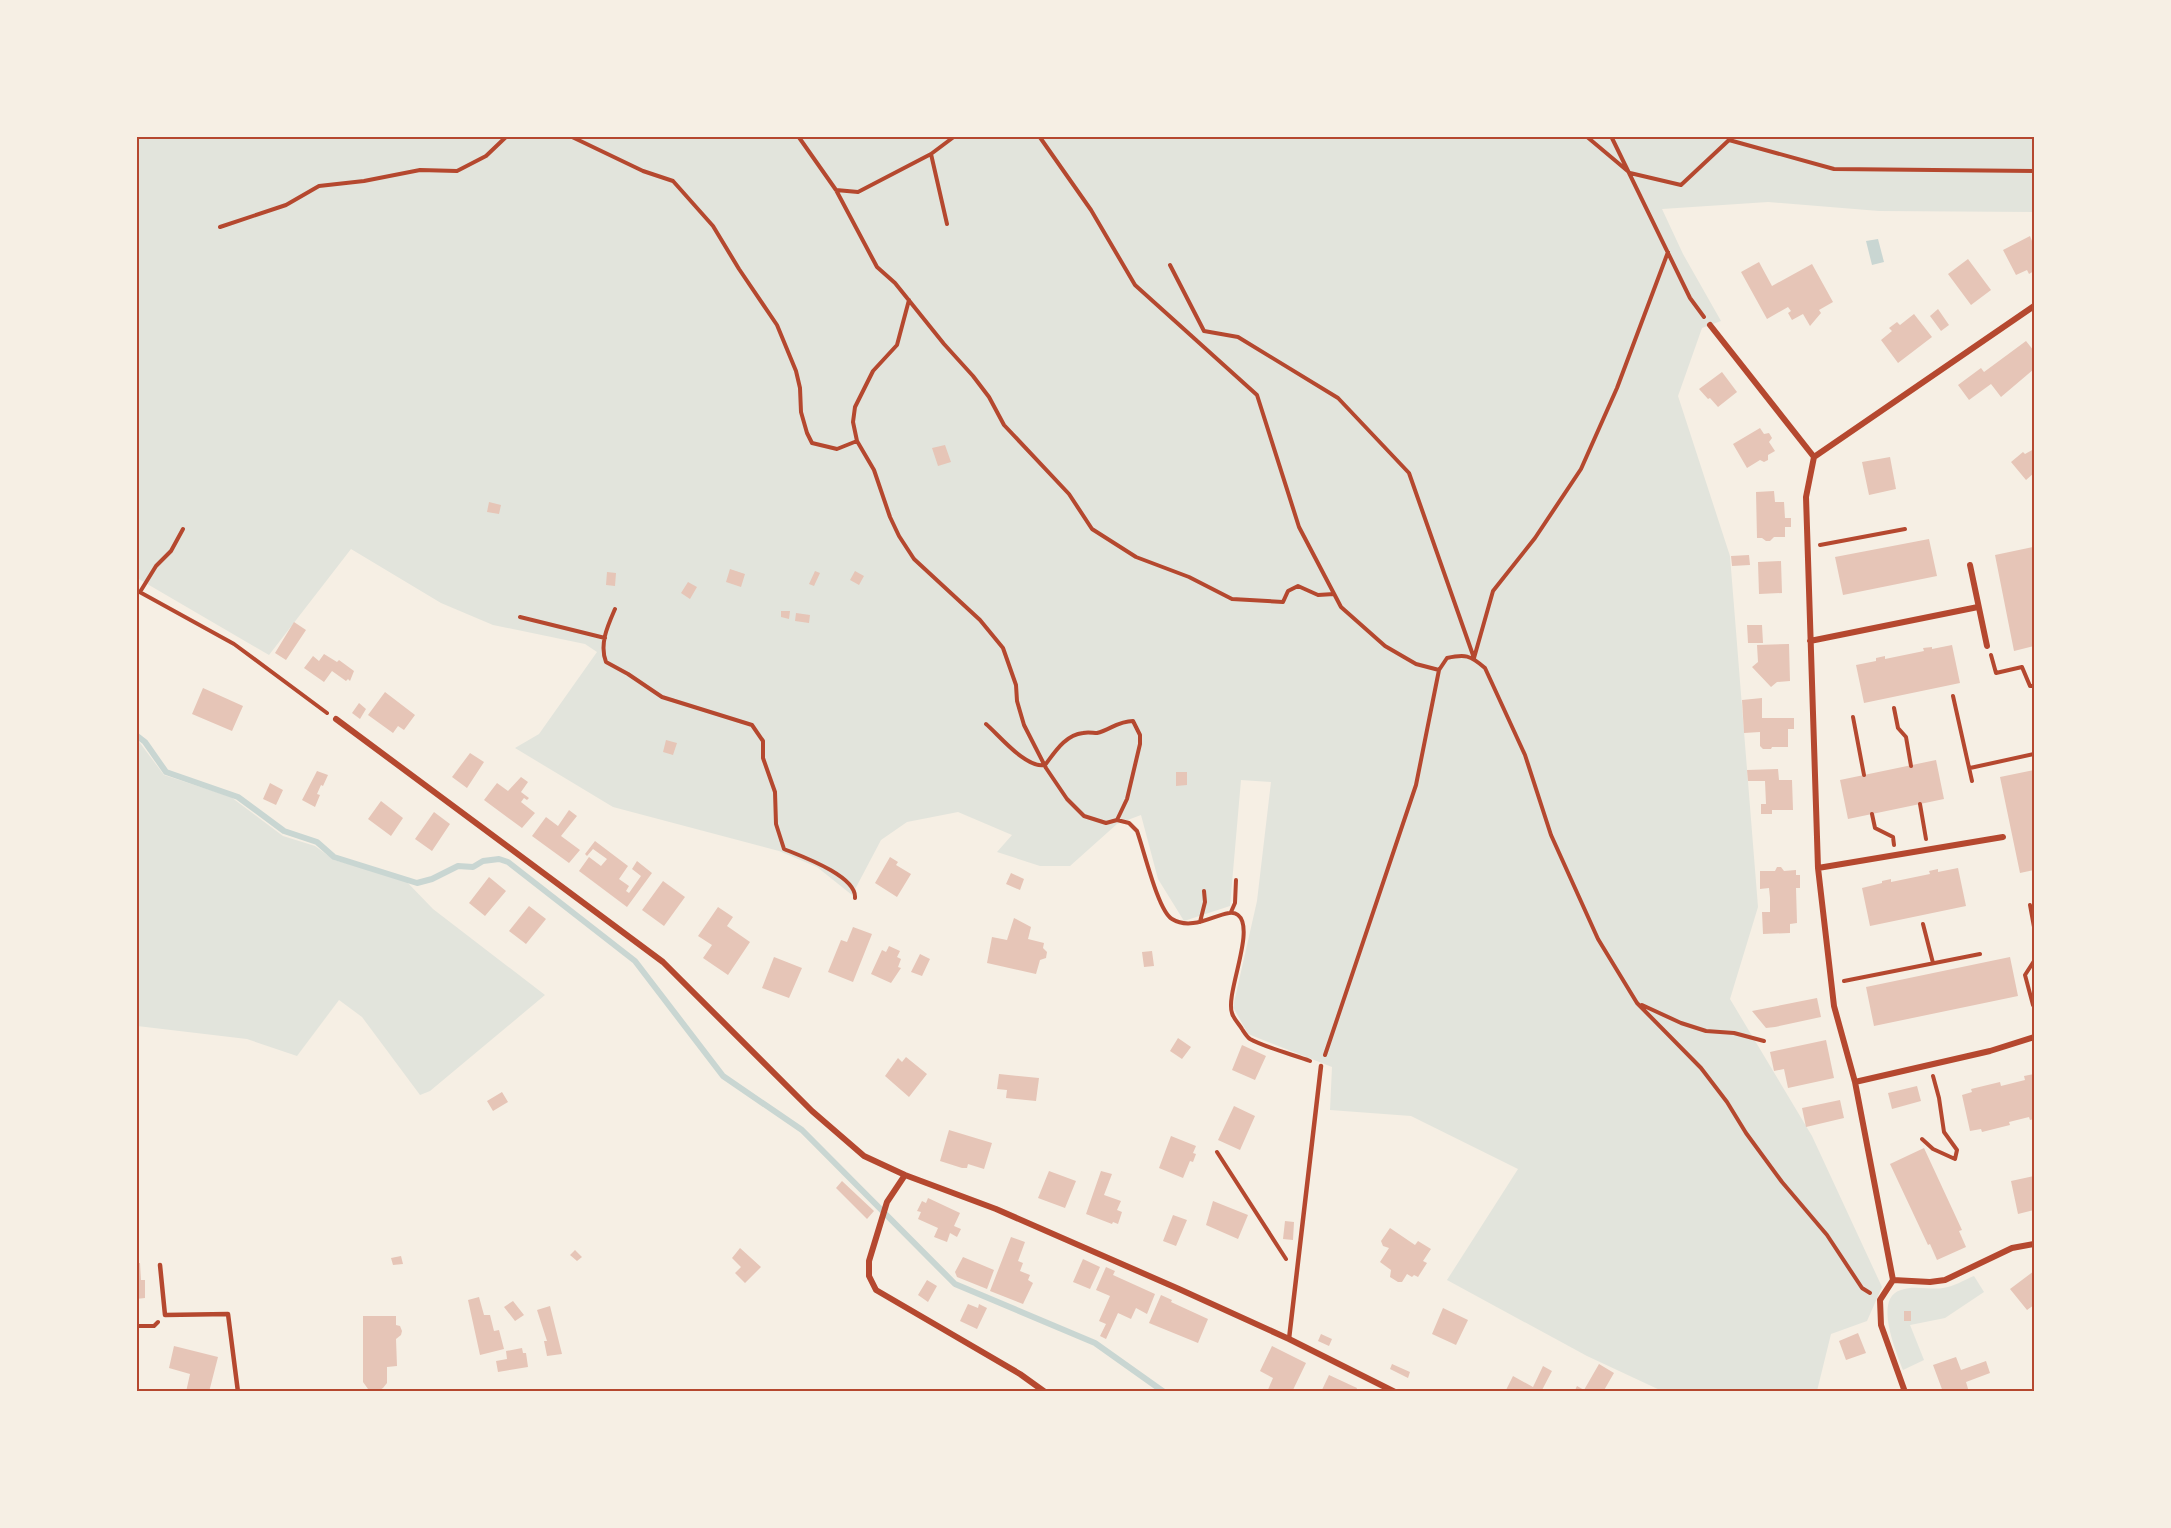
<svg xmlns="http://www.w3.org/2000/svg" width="2171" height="1528" font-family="'IBM Plex Sans',sans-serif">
<rect width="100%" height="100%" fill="#f6efe4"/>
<!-- green -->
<path fill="#e2e4dc" d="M137,137H2034V212L1879,211L1768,202L1662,209L1683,254L1721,321L1702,328L1678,396L1730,556L1758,907L1730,999L1812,1136L1882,1287L1867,1321L1831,1334L1817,1391H1662L1587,1356L1447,1280L1518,1169L1411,1116L1330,1110L1332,1067L1248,1034L1233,1007L1257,901L1271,782L1241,780L1230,906L1184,921L1158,879L1141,815L1117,824L1070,866H1040L997,852L1012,835L958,812L907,822L881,840L852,895L817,867L779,851L613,807L515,748L539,734L597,652L585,644L493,625L441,603L351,549L269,655L137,578Z
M137,739L164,775L231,797L283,836L315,846L334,860L405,880L433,909L545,995L430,1091L420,1095L362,1017L339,1000L297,1056L247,1039L137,1026Z
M1974,1276L1984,1292L1945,1318L1910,1325L1924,1360L1903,1370C1896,1351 1873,1298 1901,1290C1914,1285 1930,1290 1943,1288C1953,1287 1964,1280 1974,1276Z"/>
<!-- water -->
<path fill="#c9d6d2" d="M1878,239L1884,262L1872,265L1866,241Z"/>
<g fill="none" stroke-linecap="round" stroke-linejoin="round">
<!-- stream -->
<path stroke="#c9d6d2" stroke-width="6" d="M136,735L145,742L166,772L238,797L284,831L317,842L334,857L417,883L432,879L458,866L473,867L483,861L499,859L508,862L635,961L723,1076L802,1130L955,1284L1095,1343L1164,1392"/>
</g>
<!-- building -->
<path fill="#e6c5b7" d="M2030,236L2034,246V271L2029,274L2027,270L2016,275L2003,250Z
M1968,259L1991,290L1971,305L1948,274Z
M1759,262L1772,286L1812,264L1833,302L1819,310L1821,313L1810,326L1803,314L1792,320L1788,313L1791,311L1788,307L1767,319L1741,272Z
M1938,309L1949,325L1941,331L1930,316Z
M1914,314L1932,337L1898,363L1881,340L1892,331L1889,328L1897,322L1900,325Z
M2026,341L2034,351V369L2001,397L1991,384L1969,400L1958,385L1981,368L1984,372Z
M1722,372L1737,392L1718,407L1710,398L1708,399L1699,389Z
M1760,428L1764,434L1769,433L1772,438L1769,442L1775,451L1768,455V460L1764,462L1760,460L1747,468L1733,444Z
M945,445L951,462L938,466L932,448Z
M2034,449V473L2026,480L2011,462L2023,452L2025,454Z
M1890,457L1896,489L1869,495L1862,462Z
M1774,491L1775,502H1784L1785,518H1791V527H1785V537H1774L1770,541H1766L1762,538H1757L1756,492Z
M489,502L501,505L499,514L487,512Z
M1929,539L1937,576L1843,595L1835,557Z
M2033,547L2034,646L2014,651L1995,555Z
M1749,555L1750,565L1732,566L1731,556Z
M1781,561L1782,593L1759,594L1758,562Z
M730,569L745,574L741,587L726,582Z
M815,571L820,573L814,586L809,584Z
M855,571L864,576L859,585L850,580Z
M607,572L616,573L615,586L606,585Z
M688,582L697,587L690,599L681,593Z
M781,611H790L789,619L781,617Z
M796,613L810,615L809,623L795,621Z
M294,622L306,630L286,660L275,653Z
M1747,625H1762L1763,643H1748Z
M1789,644L1790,681L1777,682L1771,687L1752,667L1758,662L1757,645Z
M1952,645L1960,683L1864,703L1856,665L1876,661V658L1885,656V659L1924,651L1923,648L1932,647V649Z
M324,654L337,662L339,660L354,671L350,681L348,679L346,681L332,671L324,682L304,668L313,656L319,661Z
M203,688L243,706L232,731L192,714Z
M385,692L415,715L404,730L398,726L393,733L368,715Z
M1762,698V718H1794V729H1788V747H1772L1771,749H1763L1760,746V732L1744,733L1742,700Z
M359,703L366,709L360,719L352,713Z
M666,740L677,743L673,755L663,752Z
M470,753L484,762L467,788L452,777Z
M1936,760L1944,799L1848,819L1840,780Z
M1778,769L1779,780H1792L1793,810H1772V814H1761V804H1766L1765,781H1748L1747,770Z
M2034,770V870L2020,873L2000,777Z
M317,771L328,775L323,786L321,785L317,794L320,795L315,807L302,800Z
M1176,772H1187V785L1176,786Z
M521,777L528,782L521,792L529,798L527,800L524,798L521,802L535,813L522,828L484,800L497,783L508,791Z
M270,783L283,790L276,805L263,799Z
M381,801L403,818L391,836L368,819Z
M569,810L577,816L561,836L580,850L569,863L532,836L546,817L558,826Z
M434,812L450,824L432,851L415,839Z
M595,841L628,866L619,879L629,886L626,891L629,893L641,876L632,869L637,861L652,873L627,907L579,871L589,857L601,866L607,859L593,849L587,856L585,854Z
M890,857L898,862L896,865L911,874L897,897L875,883Z
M1777,867H1781L1784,871L1796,870V875H1800V888H1796L1797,923L1790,924V933L1763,934L1762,912H1770V898L1769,888L1760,889V871H1775Z
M1958,868L1966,906L1870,926L1862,888L1882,883V881L1891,879V882L1930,874L1929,871L1938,869V872Z
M1011,873L1024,879L1020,890L1006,884Z
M489,877L506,891L485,916L469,903Z
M663,881L685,897L664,926L642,910Z
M529,906L546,919L526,944L509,931Z
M718,907L733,917L727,926L750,942L728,975L703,958L712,945L698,936Z
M1014,918L1031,927L1028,939L1044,943L1043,948L1047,952L1046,958L1040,960L1036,974L987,963L992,937L1007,940Z
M853,927L872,934L853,982L828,972L841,940L847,942Z
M889,946L900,951L897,957L901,959L898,967L901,968L891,983L871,974L882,950L886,952Z
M1152,951L1154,966L1144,967L1142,952Z
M920,954L930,959L922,976L911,972Z
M774,957L802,968L789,998L762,988Z
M2010,957L2018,996L1874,1026L1866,987Z
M1817,998L1821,1017L1775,1027L1766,1028L1752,1011Z
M1178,1038L1191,1047L1182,1059L1170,1051Z
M1826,1040L1834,1078L1788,1088L1784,1069L1774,1071L1770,1052Z
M1242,1045L1266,1056L1255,1080L1232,1070Z
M906,1057L927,1074L909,1097L885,1076L898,1058L902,1062Z
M999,1074L1039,1078L1036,1101L1006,1098L1007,1090L997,1089Z
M2034,1074V1119L2030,1120L2029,1117L2009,1122L2010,1125L1982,1132L1981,1129L1970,1131L1962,1095L1972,1092L1971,1089L2000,1082L2001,1086L2025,1080L2024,1076Z
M1917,1086L1921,1101L1892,1109L1888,1093Z
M502,1092L508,1102L493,1111L487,1101Z
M1840,1100L1844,1118L1806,1127L1802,1108Z
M1234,1106L1255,1116L1240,1150L1218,1140Z
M949,1130L992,1143L984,1169L968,1164L967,1168H962L940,1161Z
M1171,1136L1196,1146L1193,1153L1196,1154L1193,1162L1190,1161L1183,1178L1159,1168Z
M1924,1148L1962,1230L1959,1231L1966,1247L1937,1260L1930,1244L1928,1245L1890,1164Z
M1049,1171L1076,1181L1065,1208L1038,1198Z
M1101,1171L1112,1174L1104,1195L1121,1201L1117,1210L1122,1212L1118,1224L1113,1222L1112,1224L1086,1214Z
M2034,1176V1210L2018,1214L2011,1181Z
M842,1181L874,1211L867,1219L836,1188Z
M928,1198L960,1213L954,1226L961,1229L957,1237L950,1233L947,1242L934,1237L938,1228L918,1219L921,1212L917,1211L922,1201L926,1203Z
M1213,1201L1248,1215L1238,1239L1206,1225Z
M1173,1215L1187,1220L1176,1246L1163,1241Z
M1285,1221L1294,1222L1293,1240L1283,1239Z
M1390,1228L1415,1245L1418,1241L1431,1249L1423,1261L1427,1263L1418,1277L1414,1275L1412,1277L1407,1274L1402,1282H1398L1390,1277L1391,1270L1380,1262L1389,1248L1383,1246L1381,1241Z
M1011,1237L1025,1242L1018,1261L1023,1263L1020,1271L1030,1275L1028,1280L1033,1283L1023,1304L990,1291Z
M740,1248L761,1267L745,1283L735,1273L741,1267L732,1258Z
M575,1250L582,1257L577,1261L570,1255Z
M401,1256L403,1264L393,1265L391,1258Z
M963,1257L994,1270L987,1289L957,1277L955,1272Z
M1083,1259L1100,1267L1090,1289L1073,1282Z
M136,1263H140L141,1280H145V1298L136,1299Z
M1106,1267L1115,1271L1113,1275L1155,1294L1147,1314L1136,1308L1131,1319L1118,1313L1106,1339L1100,1336L1106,1324L1099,1321L1110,1296L1096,1290Z
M2034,1271V1305L2027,1310L2010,1289Z
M927,1280L937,1286L928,1302L918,1295Z
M1161,1295L1172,1300L1171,1302L1208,1319L1198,1343L1149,1323Z
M479,1297L484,1315H490L494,1331L499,1330L504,1349L480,1355L468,1300Z
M513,1301L524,1315L515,1321L504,1307Z
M968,1304L978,1308L979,1304L987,1308L977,1329L960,1321Z
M550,1306L562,1354L547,1356L544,1341H547L537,1310Z
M1443,1308L1468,1320L1456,1345L1432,1334Z
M1904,1311H1911V1321H1904Z
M363,1316H396V1325L400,1326L402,1331L401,1335L396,1339L397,1366L387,1367V1383L383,1388L378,1391L368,1389L363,1382Z
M1858,1333L1866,1353L1846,1360L1839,1341Z
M1321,1334L1332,1339L1329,1346L1318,1341Z
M174,1346L218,1357L209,1392H186L190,1374L169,1368Z
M1272,1346L1306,1363L1292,1392L1280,1389L1279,1392H1267L1273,1378L1260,1371Z
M522,1348L523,1353H526L528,1367L498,1372L496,1361L507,1359L506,1351Z
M1956,1357L1961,1370L1986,1361L1990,1373L1966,1382L1969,1392H1943L1933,1365Z
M1392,1364L1410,1372L1408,1378L1390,1369Z
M1599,1364L1614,1373L1603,1392H1574L1577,1386L1584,1390Z
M1543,1366L1552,1371L1541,1392H1505L1513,1376L1533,1387Z
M1329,1375L1357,1388L1356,1392H1321Z"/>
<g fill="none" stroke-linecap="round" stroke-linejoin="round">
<!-- path -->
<path stroke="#b5482f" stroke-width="4" d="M570,136L643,171L673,181L713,226L739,269L777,325L796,371L800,388L801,412L807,433L812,443L837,449L857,441
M798,136L836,190L877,267L895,283L944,344L973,376L989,397L1004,425L1069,494L1092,529L1136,557L1189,577L1232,599L1283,602L1288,591L1298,586L1318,595L1334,594
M1039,136L1091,210L1135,285L1257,395L1299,527L1341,607L1385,646L1416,664L1439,670
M1586,136L1630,173L1681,185L1729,140L1728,136
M1611,136L1690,298L1704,317
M1729,140L1834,169L2034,171
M836,190L858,192L931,154
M947,224L931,154L955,136
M220,227L286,205L319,186L364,181L420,170L457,171L486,156L507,136
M1170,265L1204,331L1238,337L1338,398L1409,473L1474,658
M909,300L897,345L873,371L855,407L853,422L857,441L874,470L890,517L899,536L914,559L980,620L1003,648L1016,685L1017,701L1024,725L1046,768L1067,799L1084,816L1106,823L1117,820L1129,823L1137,831C1144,850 1158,911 1172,919C1196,934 1226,905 1238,915C1256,929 1225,994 1232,1013C1233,1018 1239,1024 1242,1029C1244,1032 1247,1037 1250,1039C1264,1047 1294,1055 1310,1061
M1820,545L1905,529
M136,590L234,644L327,713
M140,592L156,566L171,551L183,529
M615,609C608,625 599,644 606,662L628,674L662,697L752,725L763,741V758L775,792L776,824L784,849C801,856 857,876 855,898
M520,617L605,638
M1991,655L1996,673L2022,667L2030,686H2034
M1474,658L1493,591L1535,538L1581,469L1617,388L1668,252
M1953,696L1972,781
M1894,708L1898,728L1906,737L1911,766
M1853,717L1864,775
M986,724C999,735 1026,769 1045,765C1055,752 1065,735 1083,733C1088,732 1093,733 1097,733C1110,730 1118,721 1133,721L1140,735V744L1127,799L1117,820
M1970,768L2034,754
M1920,804L1926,839
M1872,814L1875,828L1893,837L1894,845
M2030,905L2034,927
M1231,912L1235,903L1236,880
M1200,922L1205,902L1204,891
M1923,924L1933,963
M1844,981L1980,954
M1642,1005L1681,1023L1706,1031L1734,1033L1764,1041
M2033,1005L2025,975L2034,961
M1325,1055L1416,785L1439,670L1447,658C1465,654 1470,655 1485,668L1525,755L1551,835L1598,939L1637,1003L1701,1068L1727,1102L1746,1133L1782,1182L1827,1235L1862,1288L1870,1293
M1922,1139L1933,1149L1955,1159L1957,1150L1944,1132L1939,1098L1933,1076
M1217,1152L1286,1259
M136,1326H154L158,1322"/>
<!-- service -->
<path stroke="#b5482f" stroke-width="4.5" d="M160,1265L165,1315L228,1314L238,1392
M1289,1339L1321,1066"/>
<!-- minor -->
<path stroke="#b5482f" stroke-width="6" d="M1710,325L1814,457
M1970,565L1987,646
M1810,641L1978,607
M336,719L663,962L812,1111L864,1156L905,1175L996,1209L1179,1289L1289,1339L1395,1392
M1818,868L2003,837
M1855,1082L1990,1051L2034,1037
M905,1175L887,1202L869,1261V1276L876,1290L1020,1374L1045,1392
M1893,1280L1855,1082L1834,1006L1818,868L1806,497L1814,457L2034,306
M1893,1280L1930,1282L1945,1280L2012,1248L2034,1244
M1893,1280L1880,1300L1881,1325L1905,1392"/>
</g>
<!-- border -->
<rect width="2171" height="1528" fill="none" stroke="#f6efe4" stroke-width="276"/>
<rect x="138" y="138" width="1895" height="1252" fill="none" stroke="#b5482f" stroke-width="2"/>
</svg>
